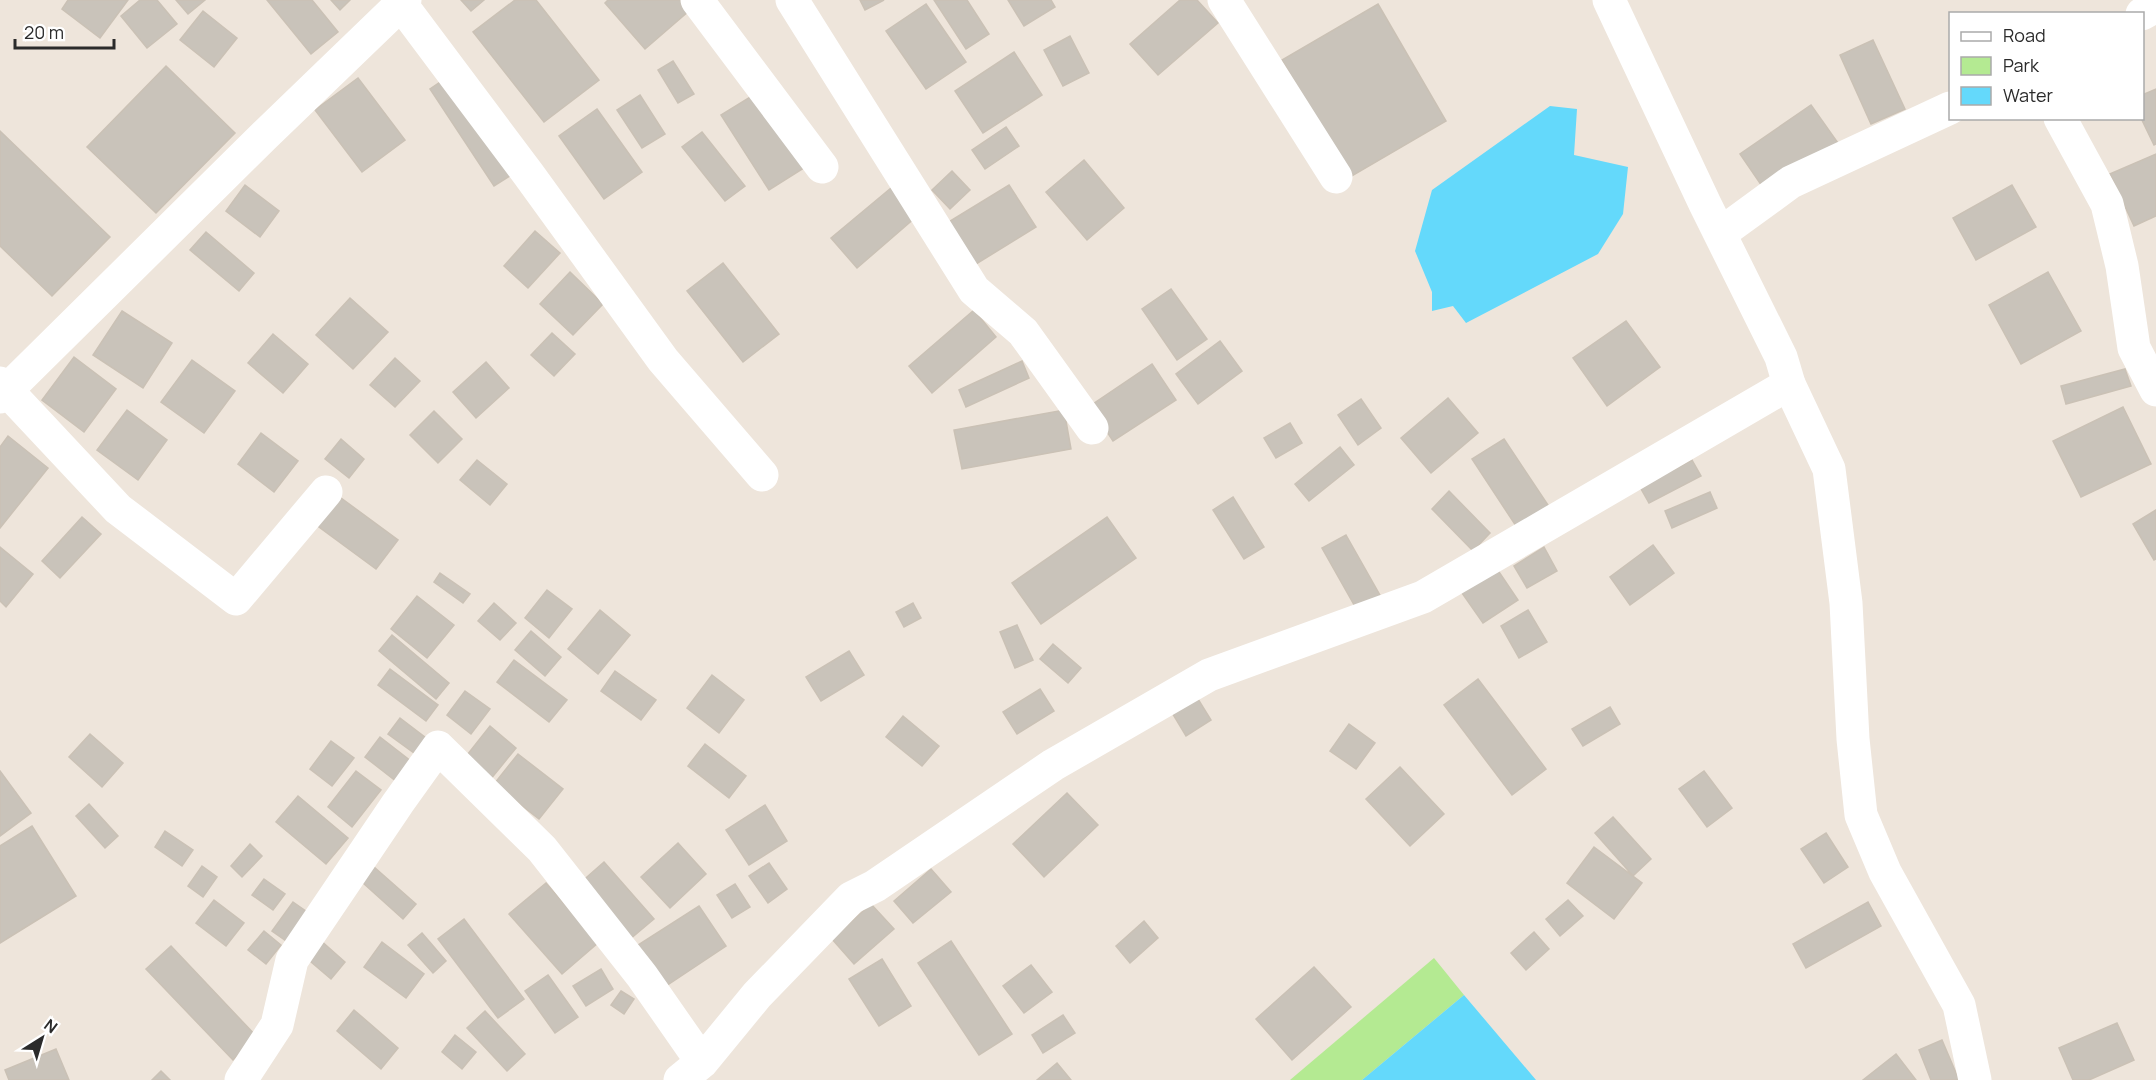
<svg xmlns="http://www.w3.org/2000/svg" width="2156" height="1080" font-family="Manrope,sans-serif">
<rect width="100%" height="100%" fill="#eee5db"/>
<!-- green -->
<path fill="#b4ea92" d="M1434,958L1464,995L1362,1080H1290Z"/>
<!-- water -->
<path fill="#64d9fb" d="M1550,106L1577,109L1574,155L1628,167L1623,214L1598,254L1466,323L1453,306L1432,311V292L1415,251L1432,190Z
M1464,995L1536,1080H1362Z"/>
<!-- building -->
<path fill="#c9c3ba" stroke="#cac1b5" stroke-width="1.5" d="M68,0H128L100,38L62,9Z
M140,0H157L177,24L147,48L121,16Z
M176,0H205L188,14Z
M267,0H312L338,32L311,54Z
M331,0H350L340,10Z
M461,0H484L471,11Z
M515,0H536L599,80L544,122L473,32Z
M608,0H680L689,11L645,49L605,3Z
M860,0H884L865,10Z
M934,0H967L989,34L966,49Z
M1008,0H1051L1055,7L1024,26Z
M1180,0H1197L1218,23L1158,75L1130,44Z
M926,4L966,62L926,89L886,31Z
M1378,4L1446,121L1350,177L1282,60Z
M203,11L237,38L214,67L180,40Z
M1070,36L1089,73L1063,86L1044,50Z
M1873,40L1905,109L1871,124L1840,55Z
M1014,52L1042,95L983,133L955,91Z
M673,61L694,94L678,103L658,70Z
M166,66L235,133L156,213L87,147Z
M452,74L516,172L494,186L430,89Z
M358,78L405,140L362,172L315,110Z
M2156,89V144L2154,145L2141,118L2142,95Z
M760,91L807,166L769,190L721,115Z
M640,95L665,134L642,148L617,110Z
M1811,105L1838,143L1766,192L1740,154Z
M597,109L642,172L604,199L559,136Z
M1006,127L1019,146L985,169L972,150Z
M0,131L110,237L52,296L0,246Z
M702,132L745,186L725,201L682,147Z
M2156,154V216L2134,226L2110,174Z
M1084,160L1124,208L1087,240L1046,192Z
M952,171L970,190L950,209L932,190Z
M245,185L279,211L260,237L226,211Z
M1009,185L1036,227L968,269L942,226Z
M2012,185L2036,227L1976,260L1953,218Z
M891,188L916,217L857,268L831,238Z
M535,231L560,253L528,288L504,266Z
M206,232L254,273L239,291L190,250Z
M723,263L779,334L743,362L687,291Z
M570,272L603,304L573,335L540,304Z
M2048,272L2081,331L2021,364L1989,305Z
M1171,289L1207,339L1177,360L1142,309Z
M350,298L388,332L353,369L316,335Z
M974,310L996,337L932,393L909,366Z
M122,311L172,343L143,388L93,355Z
M1626,321L1660,367L1607,406L1573,358Z
M552,333L575,354L554,376L531,355Z
M273,334L308,364L283,393L248,363Z
M1220,341L1242,371L1198,404L1176,374Z
M74,357L116,389L84,432L42,400Z
M395,358L420,381L395,407L370,385Z
M192,360L235,391L204,433L161,402Z
M1022,361L1029,378L966,407L959,390Z
M486,362L509,388L476,418L453,392Z
M1152,364L1176,400L1113,441L1090,406Z
M2125,369L2131,386L2066,404L2061,386Z
M1448,398L1478,433L1431,473L1401,438Z
M1361,399L1381,428L1358,445L1338,415Z
M2123,407L2151,464L2081,497L2053,441Z
M127,410L167,440L138,480L97,450Z
M1064,410L1071,449L962,469L954,430Z
M434,411L462,439L438,463L410,435Z
M1290,423L1302,443L1276,458L1264,438Z
M261,433L298,461L274,492L238,464Z
M8,436L48,468L0,528V447Z
M341,439L364,459L349,478L325,459Z
M1504,439L1550,508L1518,529L1472,459Z
M1340,447L1354,465L1309,501L1295,484Z
M477,460L507,484L490,505L460,480Z
M1692,460L1701,476L1649,503L1640,487Z
M1449,491L1490,533L1473,551L1432,509Z
M1710,492L1717,508L1672,528L1665,511Z
M337,495L398,540L376,569L315,524Z
M1233,497L1264,547L1244,559L1213,510Z
M2156,510V559L2154,560L2133,524Z
M82,517L101,534L60,578L42,561Z
M1107,517L1136,558L1041,624L1012,583Z
M1346,535L1381,597L1357,610L1322,548Z
M1653,545L1674,573L1630,605L1610,577Z
M0,547L33,574L6,607L0,601Z
M1544,547L1557,571L1527,588L1514,566Z
M1497,569L1518,600L1483,623L1462,593Z
M440,573L470,594L463,603L434,582Z
M547,590L572,609L549,638L525,618Z
M417,596L454,625L427,658L391,629Z
M494,603L516,623L500,640L478,621Z
M913,603L921,618L904,627L896,612Z
M600,610L630,635L598,674L568,649Z
M1528,610L1547,642L1519,658L1501,626Z
M1017,625L1033,660L1015,668L1000,632Z
M531,631L561,657L545,676L515,650Z
M392,635L449,683L436,699L379,651Z
M1053,644L1081,668L1068,683L1040,659Z
M849,651L864,675L821,701L806,677Z
M514,660L567,700L549,722L497,682Z
M390,669L438,705L426,721L378,685Z
M615,671L656,700L641,720L601,691Z
M712,675L744,700L719,733L687,708Z
M1478,679L1546,769L1512,795L1444,705Z
M1040,689L1054,711L1017,734L1003,712Z
M465,691L490,709L471,734L447,715Z
M1193,691L1211,720L1186,736L1168,706Z
M1610,707L1620,724L1583,746L1572,729Z
M903,716L939,746L922,766L886,737Z
M400,718L426,738L414,753L388,734Z
M1349,724L1375,743L1356,769L1330,751Z
M490,726L516,748L490,780L464,759Z
M90,734L123,763L102,787L69,757Z
M380,737L412,762L397,782L365,757Z
M331,741L354,758L332,786L310,769Z
M705,744L746,776L729,798L688,766Z
M518,754L563,789L539,819L494,784Z
M1400,767L1444,814L1410,846L1366,799Z
M0,771L31,813L0,836Z
M356,771L381,790L352,827L328,807Z
M1704,771L1732,808L1707,827L1679,789Z
M1067,793L1098,825L1044,877L1013,844Z
M298,796L348,838L326,864L276,822Z
M89,804L118,836L105,848L76,816Z
M765,805L787,841L749,865L726,830Z
M1613,817L1651,859L1633,876L1595,833Z
M32,826L76,896L0,943V846Z
M165,831L193,850L182,866L155,847Z
M1826,833L1848,867L1824,883L1801,849Z
M678,843L706,874L670,908L641,877Z
M250,844L262,856L242,877L231,866Z
M1594,847L1642,883L1614,919L1567,883Z
M365,859L416,904L403,919L353,874Z
M604,862L654,919L629,940L579,884Z
M769,863L787,889L768,903L749,876Z
M202,866L217,877L203,897L188,886Z
M931,869L951,892L913,923L894,901Z
M264,879L285,894L273,910L252,895Z
M546,883L598,943L562,974L509,914Z
M735,884L750,907L732,918L717,895Z
M214,900L244,923L226,946L196,923Z
M1568,900L1583,916L1560,936L1546,919Z
M293,902L310,914L289,943L272,931Z
M1868,902L1881,926L1806,968L1793,944Z
M871,904L894,929L854,964L832,939Z
M699,906L726,946L663,988L635,947Z
M464,919L524,999L498,1018L438,939Z
M1144,921L1158,938L1130,963L1116,946Z
M264,931L281,945L266,964L248,950Z
M1534,932L1549,949L1526,970L1511,953Z
M422,933L446,961L433,973L408,945Z
M319,939L345,962L331,979L304,956Z
M951,941L1012,1034L979,1055L918,963Z
M382,942L424,974L406,998L364,967Z
M171,946L257,1037L233,1060L146,969Z
M882,959L911,1006L879,1026L849,979Z
M1031,965L1052,992L1024,1013L1003,986Z
M1314,967L1351,1007L1292,1060L1256,1019Z
M601,969L613,989L586,1006L573,986Z
M548,975L578,1017L555,1033L525,991Z
M621,991L634,999L624,1014L611,1005Z
M354,1010L398,1048L381,1069L337,1031Z
M485,1011L525,1054L507,1071L467,1028Z
M1063,1015L1075,1033L1043,1053L1032,1035Z
M2117,1023L2134,1060L2089,1080H2073L2059,1048Z
M455,1035L476,1052L462,1069L442,1052Z
M1942,1040L1959,1080H1931L1919,1050Z
M56,1049L69,1080H9L5,1070Z
M1896,1054L1916,1080H1863Z
M1057,1063L1071,1080H1037Z
M161,1071L170,1080H152Z"/>
<g fill="none" stroke-linecap="round" stroke-linejoin="round">
<!-- minor -->
<path stroke="#fff" stroke-width="33" d="M697,0L822,167
M792,0L974,290L1023,332L1092,428
M1224,0L1336,177
M401,4L529,175L663,360L762,475
M2142,14L2156,6
M2060,118L2107,204L2122,266L2134,348L2156,390
M1721,233L1791,182L1950,108
M0,383L118,509L236,599L326,492
M241,1080L277,1025L292,960L398,803L438,747L542,849L642,976L702,1062
M680,1080L702,1062L757,995L851,898L875,886L1053,765L1209,675L1423,597L1789,384"/>
<!-- secondary -->
<path stroke="#fff" stroke-width="33" d="M1609,0L1705,204L1781,357L1789,384L1829,469L1846,603L1853,739L1861,815L1885,872L1959,1005L1975,1080
M0,397L265,135L405,0"/>
</g>
<!-- legend -->
<rect x="1949" y="12" width="195" height="108" fill="#ffffff" stroke="#aaaaaa" stroke-width="1.5"/>
<rect x="1961" y="32" width="30" height="9" fill="#ffffff" stroke="#aaaaaa" stroke-width="1.5"/>
<text x="2003" y="42" font-size="18" fill="#2b2b2b">Road</text>
<rect x="1961" y="57" width="30" height="18" fill="#b4ea92" stroke="#aaaaaa" stroke-width="1.5"/>
<text x="2003" y="72" font-size="18" fill="#2b2b2b">Park</text>
<rect x="1961" y="87" width="30" height="18" fill="#64d9fb" stroke="#aaaaaa" stroke-width="1.5"/>
<text x="2003" y="102" font-size="18" fill="#2b2b2b">Water</text>
<!-- north arrow -->
<g transform="translate(42 1038) rotate(37)" stroke="#ffffff" stroke-width="4.5" paint-order="stroke">
<path d="M0-4.5L10 22L0 15L-10 22Z" fill="#2b2b2b"/>
<text y="-9" font-size="16" font-weight="bold" text-anchor="middle" fill="#2b2b2b">N</text>
</g>
<!-- scale -->
<path d="M15 39v9h99v-9" fill="none" stroke="#2b2b2b" stroke-width="3"/>
<text x="24" y="39" font-size="18" fill="#2b2b2b" stroke="#ffffff" stroke-width="4.5" paint-order="stroke">20 m</text>
</svg>
